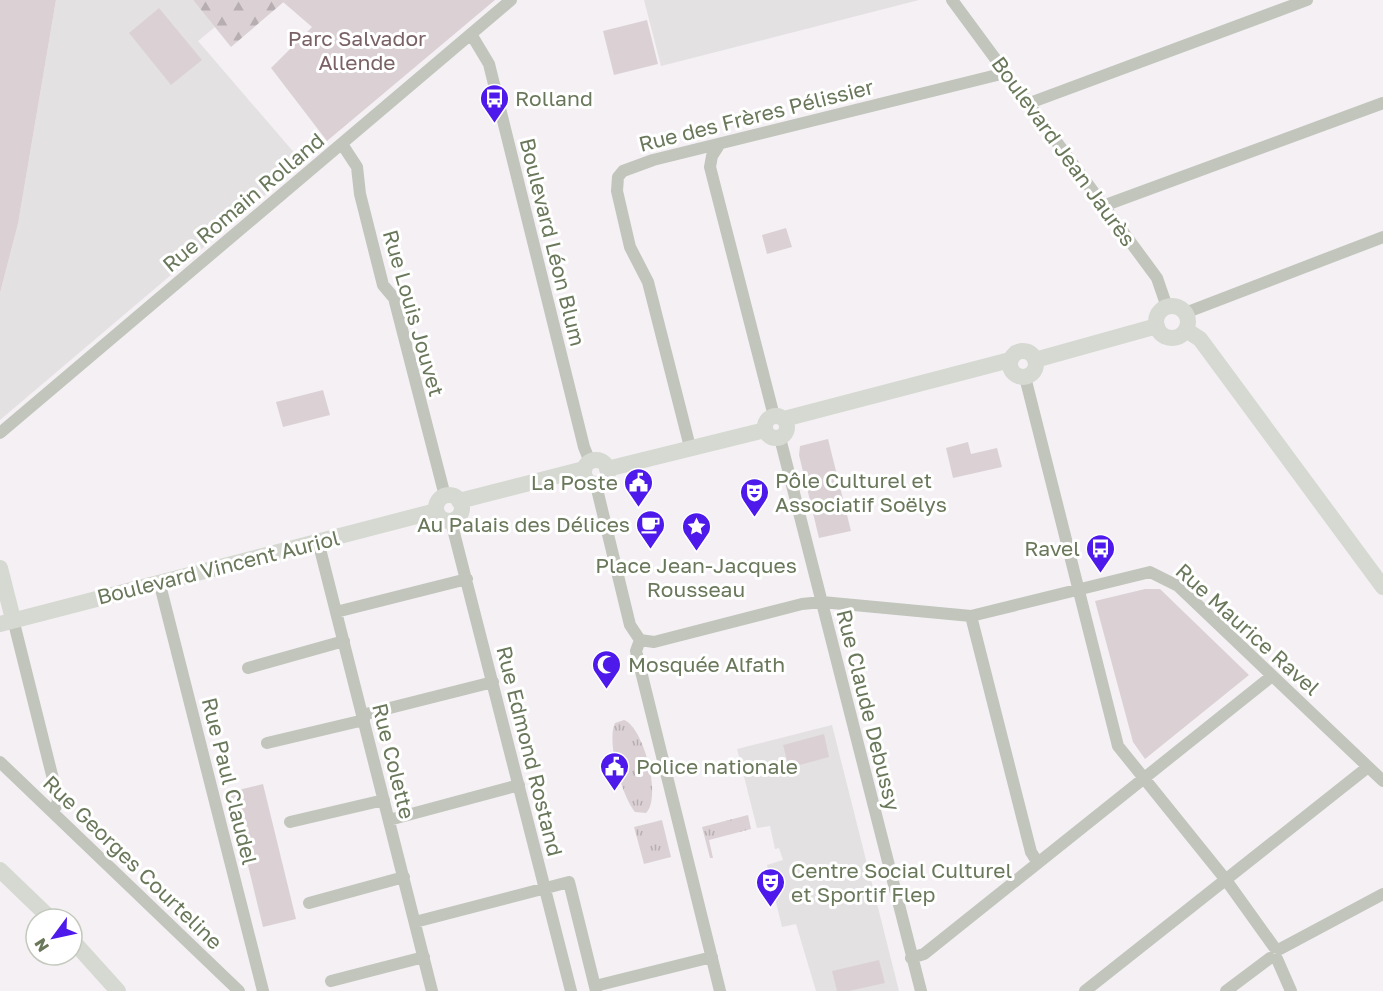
<svg xmlns="http://www.w3.org/2000/svg" width="1383" height="991" font-family="'Golos Text',sans-serif">
<defs>
<pattern id="grass-tufts" width="24" height="20" patternUnits="userSpaceOnUse" patternTransform="scale(1.5)"><rect width="24" height="20" fill="#dbd1d5"/><path d="M3 7l-1-3M5 7V3M7 7l1-3M15 17l-1-3M17 17v-4M19 17l1-3" fill="none" stroke="#b6aeb0"/></pattern>
<pattern id="forest-firs" width="22" height="20" patternUnits="userSpaceOnUse" patternTransform="scale(1.5)"><rect width="22" height="20" fill="#dbd1d5"/><path d="M5 1l3.5 6h-7zM16 11l3.5 6h-7z" fill="#b6aeb0"/></pattern>
</defs>
<rect width="100%" height="100%" fill="#f4f0f4"/>
<!-- built -->
<path fill="#e3e1e2" d="M56,0H193L215,27L198,41L303,163L0,420V293L18,224Z
M644,0H919L661,66Z
M832,725L899,991H816L796,924L782,927L767,865L783,860L779,848L775,849L770,826L757,828L737,749Z"/>
<!-- grass -->
<path fill="url(#grass-tufts)" d="M624,720C644,727 662,798 646,813L635,812C622,796 606,741 615,723Z
M748,815L751,829L709,840L713,858H710L702,827Z
M662,820L671,857L644,864L634,827Z"/>
<!-- forest -->
<path fill="url(#forest-firs)" d="M193,0H286L231,47Z"/>
<!-- park -->
<path fill="#dbd1d5" d="M0,0H56L18,224L0,293Z
M286,0H495L327,141L271,68L312,27L283,2Z
M159,8L202,60L171,85L129,33Z
M647,20L658,64L614,75L603,31Z
M786,228L792,247L767,254L762,235Z
M323,390L330,415L283,427L276,402Z
M828,439L851,531L819,538L799,455L800,446Z
M968,442L971,454L997,448L1002,467L953,478L946,448Z
M1145,589H1160L1249,675L1145,759L1133,742L1095,601Z
M824,734L829,757L789,768L783,745Z
M263,784L296,919L263,927L230,792Z
M879,960L885,983L849,991H837L832,971Z"/>
<g fill="none" stroke-linecap="round" stroke-linejoin="round">
<!-- street -->
<path stroke="#c1c5bc" stroke-width="12" d="M952,0L1157,278L1167,307
M471,34L489,64L584,447L590,462
M1027,104L1307,0
M342,144L357,167L360,194L383,285L394,298L445,496
M719,145L712,156L710,167L774,416
M1103,206L1383,103
M1185,313L1383,237
M1025,377L1118,746L1226,880L1274,947
M0,433L511,0
M780,438L921,991
M690,447L648,282L630,247L617,191L618,177L623,171L653,160L1005,73
M596,485L630,625L640,640
M451,521L571,991
M318,541L432,991
M159,581L263,991
M336,612L467,579
M971,616L1031,852L1038,863
M13,619L57,795L58,802L53,812
M640,640L654,642L802,604L822,602L971,616L1150,572L1178,586L1383,781
M640,640L636,651L720,991
M248,668L344,641
M362,715L493,682
M267,743L364,720
M0,762L239,991
M389,820L519,785
M290,822L384,800
M309,903L404,877
M415,922L569,882L596,991
M1280,949L1383,894
M911,958L924,954L1272,676
M1277,959L1291,991
M331,981L424,957
M595,986L712,957
M1085,991L1368,767
M1226,991L1270,958"/>
<!-- secondary -->
<path stroke="#d5d9d1" stroke-width="16" d="M1156 322a16 16 0 1 1 32 0a16 16 0 1 1-32 0Z
M1186,330L1200,339L1383,587
M1010 364a13 13 0 1 1 26 0a13 13 0 1 1-26 0Z
M1035,360L1157,326
M765 427a11 11 0 1 1 22 0a11 11 0 1 1-22 0Z
M784,419L1010,360
M584 472a12 12 0 1 1 24 0a12 12 0 1 1-24 0Z
M607,469L765,430
M436 508a13 13 0 1 1 26 0a13 13 0 1 1-26 0Z
M459,501L584,469
M0,568L13,619
M0,624L436,511
M0,870L51,919
M72,940L118,991"/>
</g>
<!-- icons -->
<defs>
<symbol id="bus-pin" viewBox="-11 -11 22 30"><path d="M0 17L-7.5 6A9.5 9.5 0 1 1 7.5 6Z" fill="#4e19eb" stroke="#fff"/><path d="M-5-6H5V4H4V6H2V4H-2V6H-4V4H-5ZM-3.5-4V0h7V-4ZM-3.5 1.2v1.5H-2V1.2ZM2 1.2v1.5H3.5V1.2Z" fill="#fff"/></symbol>
<symbol id="civic-pin" viewBox="-11 -11 22 30"><path d="M0 17L-7.5 6A9.5 9.5 0 1 1 7.5 6Z" fill="#4e19eb" stroke="#fff"/><path d="M-.6-6.5H3V-4.5H.6V-3L4-1V1h2V6H-6V1h2V-1L-.6-3ZM-1.2 2.5V6h2.4V2.5Z" fill="#fff"/></symbol>
<symbol id="theatre-pin" viewBox="-11 -11 22 30"><path d="M0 17L-7.5 6A9.5 9.5 0 1 1 7.5 6Z" fill="#4e19eb" stroke="#fff"/><path d="M-5-5.5Q0-4 5-5.5V0Q5 5 0 6Q-5 5-5 0ZM-3.3-2.5H-1v1.5H-3.3ZM1-2.5H3.3v1.5H1ZM-2.8 1Q0 5.5 2.8 1Z" fill="#fff"/></symbol>
<symbol id="cafe-pin" viewBox="-11 -11 22 30"><path d="M0 17L-7.5 6A9.5 9.5 0 1 1 7.5 6Z" fill="#4e19eb" stroke="#fff"/><path d="M-5.5-4.5H6V0H3Q3 3.5 0 3.5H-2.5Q-5.5 3.5-5.5 0ZM3-3.2v2h1.7v-2ZM-6 4.5H4V6H-6Z" fill="#fff"/></symbol>
<symbol id="sight-pin" viewBox="-11 -11 22 30"><path d="M0 17L-7.5 6A9.5 9.5 0 1 1 7.5 6Z" fill="#4e19eb" stroke="#fff"/><path d="M0-6L1.8-2.2L6-1.7L2.9 1.2L3.7 5.4L0 3.3L-3.7 5.4L-2.9 1.2L-6-1.7L-1.8-2.2Z" fill="#fff"/></symbol>
<symbol id="mosque-pin" viewBox="-11 -11 22 30"><path d="M0 17L-7.5 6A9.5 9.5 0 1 1 7.5 6Z" fill="#4e19eb" stroke="#fff"/><path d="M3.5-4.9A6 6 0 1 0 3.5 4.9A5 5 0 1 1 3.5-4.9Z" fill="#fff"/></symbol>
</defs>
<g fill-rule="evenodd">
<use href="#bus-pin" x="478" y="82" width="33" height="45"/>
<use href="#civic-pin" x="622" y="466" width="33" height="45"/>
<use href="#theatre-pin" x="738" y="476" width="33" height="45"/>
<use href="#cafe-pin" x="634" y="508" width="33" height="45"/>
<use href="#sight-pin" x="680" y="510" width="33" height="45"/>
<use href="#bus-pin" x="1084" y="532" width="33" height="45"/>
<use href="#mosque-pin" x="590" y="648" width="33" height="45"/>
<use href="#civic-pin" x="598" y="750" width="33" height="45"/>
<use href="#theatre-pin" x="754" y="866" width="33" height="45"/>
</g>
<g text-anchor="middle" dominant-baseline="central" stroke-width="6" stroke-linejoin="round" paint-order="stroke">
<!-- park labels -->
<g font-size="21" fill="#796165" stroke="#fff">
<text x="357" y="38">Parc Salvador<tspan x="357" dy="24">Allende</tspan></text>
</g>
<!-- poi labels -->
<g font-size="21" fill="#69775a" stroke="#fff" text-anchor="start">
<text x="515" y="98">Rolland</text>
<text x="775" y="480">Pôle Culturel et<tspan x="775" dy="24">Associatif Soëlys</tspan></text>
<text x="618" y="482" text-anchor="end">La Poste</text>
<text x="630" y="524" text-anchor="end">Au Palais des Délices</text>
<text x="1080" y="548" text-anchor="end">Ravel</text>
<text x="696" y="565" text-anchor="middle">Place Jean-Jacques<tspan x="696" dy="24">Rousseau</tspan></text>
<text x="628" y="664">Mosquée Alfath</text>
<text x="636" y="766">Police nationale</text>
<text x="791" y="870">Centre Social Culturel<tspan x="791" dy="24">et Sportif Flep</tspan></text>
</g>
<!-- street labels -->
<g font-size="21" fill="#69775a" stroke="#fff">
<text transform="translate(756 115) rotate(-14)">Rue des Frères Pélissier</text>
<text transform="translate(1064 151) rotate(54)">Boulevard Jean Jaurès</text>
<text transform="translate(243 202) rotate(-40)">Rue Romain Rolland</text>
<text transform="translate(553 242) rotate(76)">Boulevard Léon Blum</text>
<text transform="translate(414 313) rotate(74)">Rue Louis Jouvet</text>
<text transform="translate(218 567) rotate(-14)">Boulevard Vincent Auriol</text>
<text transform="translate(1248 629) rotate(42)">Rue Maurice Ravel</text>
<text transform="translate(869 710) rotate(76)">Rue Claude Debussy</text>
<text transform="translate(530 751) rotate(76)">Rue Edmond Rostand</text>
<text transform="translate(394 761) rotate(76)">Rue Colette</text>
<text transform="translate(230 781) rotate(76)">Rue Paul Claudel</text>
<text transform="translate(133 862) rotate(44)">Rue Georges Courteline</text>
</g>
</g>
<!-- north arrow -->
<g transform="translate(54 937) rotate(237)"><circle r="28" fill="#ffffff" stroke="#c3c9bd" stroke-width="1.5"/>
<path d="M0-4.5L10 22L0 15L-10 22Z" fill="#4e19eb"/>
<text y="-9" font-size="16" font-weight="bold" text-anchor="middle" fill="#69775a">N</text>
</g>
</svg>
